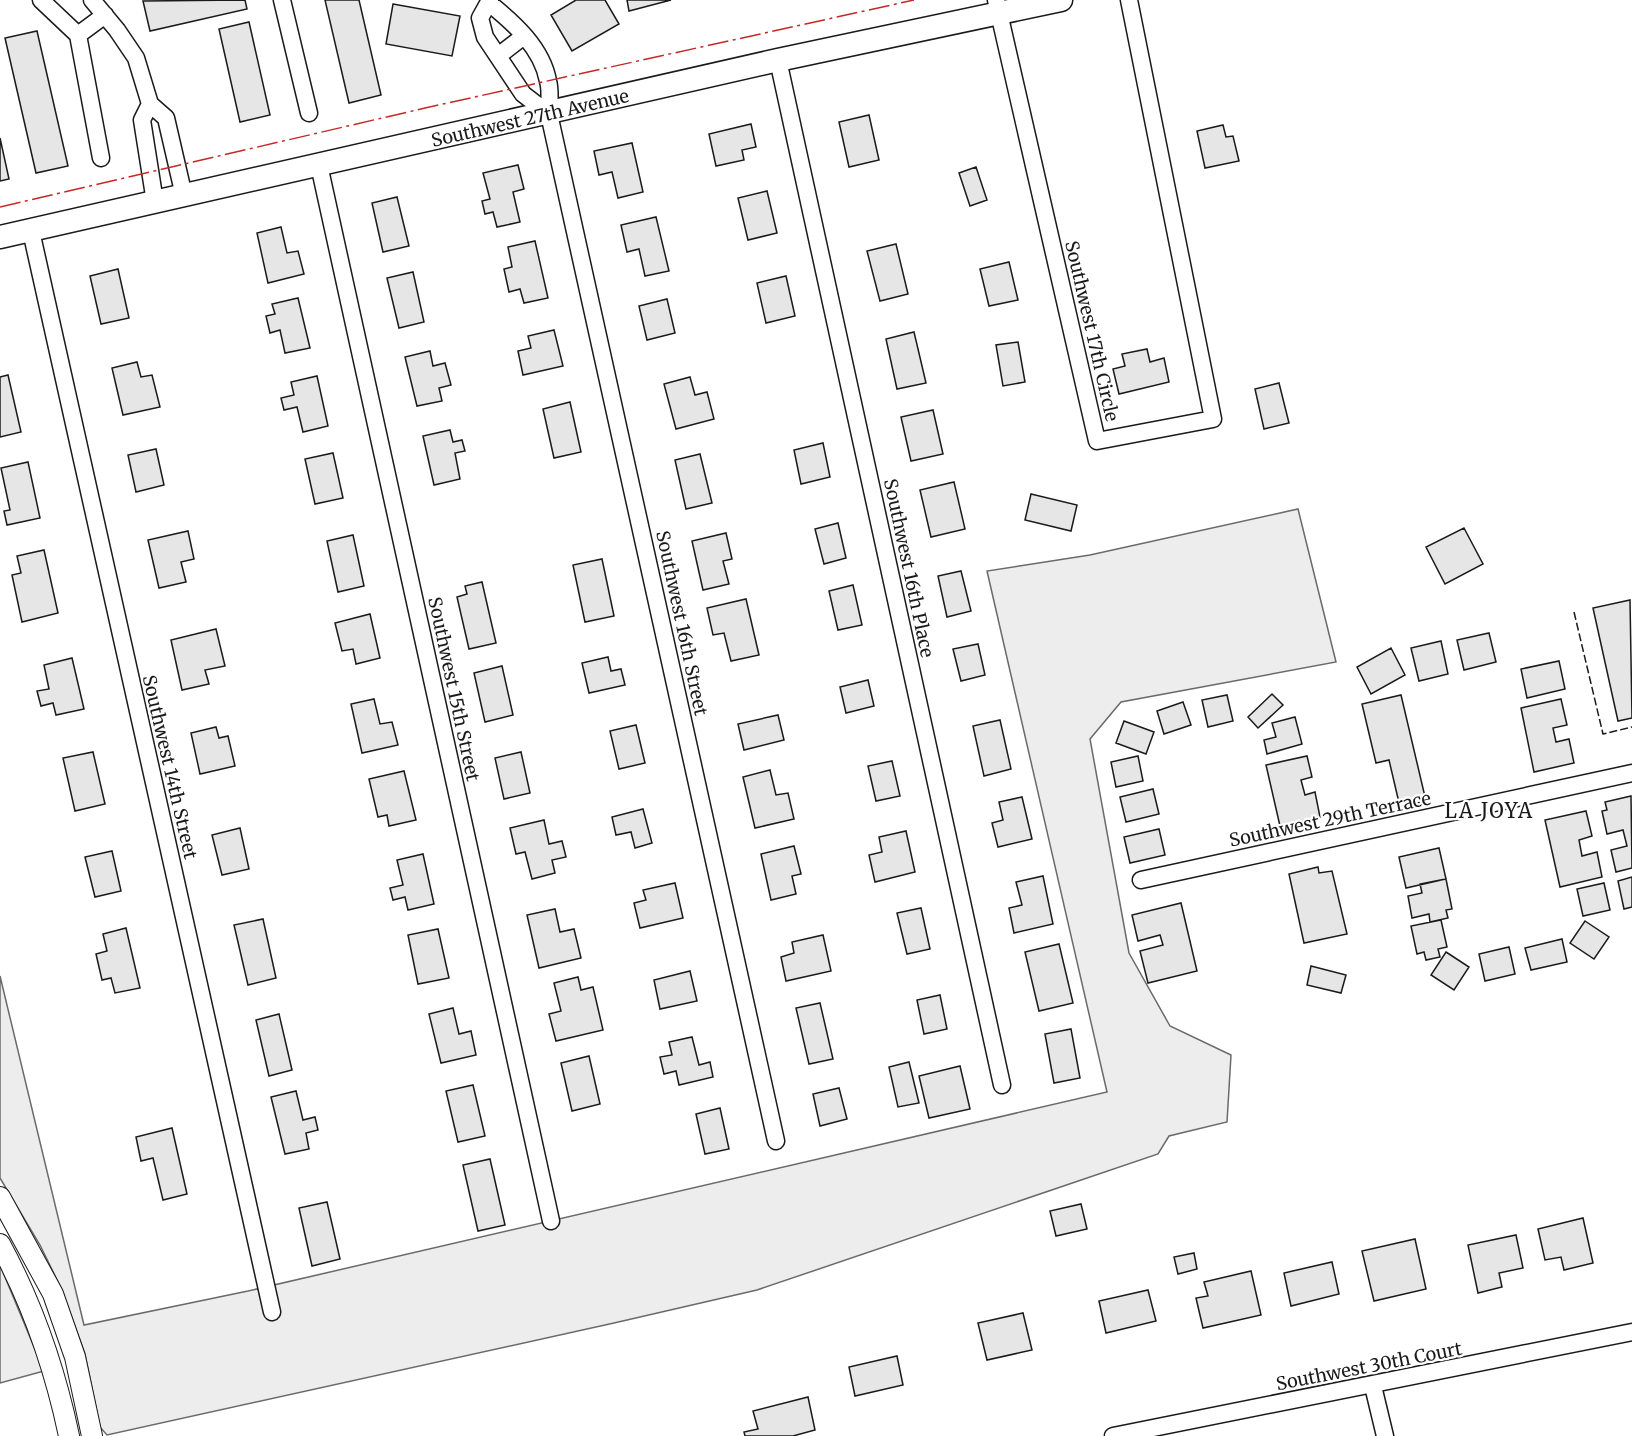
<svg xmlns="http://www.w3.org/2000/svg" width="1632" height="1436" font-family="Merriweather,serif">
<rect width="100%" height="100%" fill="#fff"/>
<!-- built -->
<path fill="#ededed" stroke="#6a6a6a" stroke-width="1.5" d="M1298,509L1336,662L1121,702L1090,739L1129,953L1170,1026L1231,1055L1227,1122L1169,1136L1158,1154L757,1290L614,1323L107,1435L100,1427L85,1354L62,1290L40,1245L0,1178V976L84,1325L248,1291L1107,1092L987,571L1090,555Z
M0,1265L44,1371L0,1383Z"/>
<!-- building -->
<path fill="#e6e6e6" stroke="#1a1a1a" stroke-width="1.5" d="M245,0L247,9L150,31L143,1Z
M325,0H359L381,95L349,103Z
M576,0H605L619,24L572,51L551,15Z
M627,0H671L629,11Z
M393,4L460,16L452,56L386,44Z
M249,22L270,115L240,122L219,29Z
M37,31L68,166L36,173L5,38Z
M869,115L879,160L849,167L839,122Z
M751,124L756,147L742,150L744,160L716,166L709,134Z
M1223,125L1226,137L1233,136L1239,161L1205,168L1197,131Z
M0,138L9,179L0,181Z
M632,143L643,192L618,198L612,172L599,175L594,151Z
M518,165L524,189L513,192L520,222L497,227L493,212L485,214L482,201L490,199L483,173Z
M976,167L987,200L970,206L959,173Z
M767,191L777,233L748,240L738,198Z
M397,197L409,246L383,252L372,203Z
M656,217L669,271L645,276L639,249L627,252L621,225Z
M281,227L287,253L298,251L304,274L268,283L257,233Z
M535,241L548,298L524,303L520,289L509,292L504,269L512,267L508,247Z
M896,244L908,294L880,301L867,251Z
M1009,262L1018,300L989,306L980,269Z
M118,269L129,318L101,324L90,276Z
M413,272L424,322L399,328L387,278Z
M786,276L795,316L766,323L757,283Z
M298,298L310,348L285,353L280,330L270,333L266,316L275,314L272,304Z
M667,299L675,333L647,340L639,306Z
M554,330L563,366L523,375L518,351L531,348L528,336Z
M914,332L926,383L897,389L886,339Z
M1018,342L1025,382L1003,386L996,345Z
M1147,349L1150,362L1164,358L1169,382L1119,394L1113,369L1125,366L1122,354Z
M430,351L433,366L445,363L451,385L439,388L442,401L417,406L405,357Z
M137,362L141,377L152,375L160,407L123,415L112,368Z
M8,375L21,432L0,437V377Z
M317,376L328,426L303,432L297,407L284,410L281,398L294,395L291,382Z
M690,377L695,395L707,392L714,419L676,429L664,384Z
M1279,383L1289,423L1264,429L1255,389Z
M570,402L581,452L554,458L543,409Z
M933,410L943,454L911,461L901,417Z
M450,430L453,442L462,440L465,451L455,453L460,479L434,485L423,436Z
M823,443L830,477L801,484L794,450Z
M156,449L164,485L136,492L128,455Z
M333,453L343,498L315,504L305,459Z
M700,454L712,503L686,509L675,460Z
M28,462L40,518L7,525L4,511L10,510L1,468Z
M954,482L965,529L931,537L920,490Z
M1031,494L1077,505L1071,531L1025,520Z
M838,523L846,558L824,564L815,529Z
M1464,528L1483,564L1445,584L1426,547Z
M188,531L194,559L181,562L186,582L159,588L148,540Z
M726,533L732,559L723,561L729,584L703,590L692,541Z
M353,535L364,586L338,592L327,541Z
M44,550L58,613L22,622L12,575L21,573L17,556Z
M602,559L614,616L585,622L573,565Z
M961,571L971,611L947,617L938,576Z
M482,582L496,643L469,649L457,597L467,594L465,586Z
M853,585L862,625L838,630L829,591Z
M746,599L759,655L731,661L724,633L713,635L707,608Z
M1630,600L1632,718L1618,721L1593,608Z
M370,614L380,658L356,664L353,649L342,651L335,623Z
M216,629L225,666L205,670L209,684L182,690L171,640Z
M1489,633L1496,662L1464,670L1457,640Z
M1441,641L1448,674L1419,681L1411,648Z
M978,644L985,675L961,681L953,649Z
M1391,648L1405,675L1371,694L1357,667Z
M608,657L611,671L621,669L625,685L589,693L582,663Z
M72,658L84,709L56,715L53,703L41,706L37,691L49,689L44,665Z
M1559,661L1565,689L1527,698L1521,669Z
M502,666L513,715L485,722L474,673Z
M868,680L874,706L846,713L840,687Z
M1272,694L1283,705L1258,728L1248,717Z
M1227,695L1233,721L1208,727L1202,700Z
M1401,695L1426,801L1400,807L1389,760L1376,763L1362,704Z
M374,699L380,724L392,722L398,745L362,753L351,704Z
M1561,699L1567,725L1553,728L1556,742L1569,739L1574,763L1534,772L1521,708Z
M1183,702L1191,725L1164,734L1157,711Z
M778,715L784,740L744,750L738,724Z
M1295,717L1302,744L1267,754L1264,740L1276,737L1272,723Z
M1000,720L1011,769L984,776L973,726Z
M1124,721L1154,732L1146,754L1116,743Z
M636,725L645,763L619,769L610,731Z
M216,727L219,738L228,736L235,766L200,774L191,733Z
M93,752L105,804L75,811L63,758Z
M521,752L530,793L504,799L495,758Z
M1138,756L1143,781L1116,787L1111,762Z
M1307,756L1312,777L1301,780L1305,795L1315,792L1320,817L1280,826L1266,765Z
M892,761L900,796L876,801L868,766Z
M770,770L776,795L788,793L794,819L755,828L743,777Z
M404,771L416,820L389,826L387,815L378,817L369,779Z
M1153,789L1159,814L1126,822L1120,797Z
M1631,796L1632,868L1616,872L1611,850L1627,846L1623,830L1607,834L1602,811L1607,810L1605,802Z
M1022,797L1032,839L998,847L992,823L1003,820L999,802Z
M643,809L652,843L635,848L631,832L616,835L612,817Z
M1586,811L1592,836L1579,840L1582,856L1597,852L1602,877L1560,887L1545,820Z
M544,820L549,844L562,841L566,857L552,860L555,873L532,879L525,852L516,854L510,828Z
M240,828L249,869L222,875L212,835Z
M1159,829L1165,855L1130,863L1124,837Z
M906,831L915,872L875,882L869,855L882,852L879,837Z
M794,846L801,874L792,876L796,894L771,900L761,854Z
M1439,848L1446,879L1406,888L1399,857Z
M112,851L121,891L95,897L85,857Z
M423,854L434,904L408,910L405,897L393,900L390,888L403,885L397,860Z
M1318,867L1319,873L1332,871L1347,934L1304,943L1289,874Z
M1043,876L1053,924L1014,933L1009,908L1022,905L1016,882Z
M1632,877V907L1624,909L1618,881Z
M1446,879L1452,909L1446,910L1448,918L1430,922L1429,914L1412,918L1408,896L1422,893L1420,884Z
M675,883L683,918L640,928L634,903L646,900L643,890Z
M1604,883L1610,910L1583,916L1577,889Z
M1181,903L1197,971L1148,983L1140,951L1163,945L1160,935L1138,941L1132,915Z
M921,908L930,949L907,954L897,913Z
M555,909L560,932L574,929L581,958L539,968L527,915Z
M263,919L276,978L248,985L234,925Z
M1441,920L1447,947L1438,949L1440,957L1426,960L1424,952L1417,954L1411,926Z
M1585,921L1609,937L1594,959L1570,943Z
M126,928L140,988L115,993L111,978L102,980L96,954L107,951L103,934Z
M438,929L449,978L418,984L408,935Z
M823,935L831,971L786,981L781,957L794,953L792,942Z
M1562,939L1567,962L1531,970L1525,948Z
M1059,944L1073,1003L1039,1011L1025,952Z
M1509,947L1515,974L1485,981L1479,954Z
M1446,952L1469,967L1454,990L1431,975Z
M1311,966L1346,975L1341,993L1307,985Z
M690,971L697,1001L660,1009L654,980Z
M578,977L581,990L593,987L603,1030L556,1041L549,1014L561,1011L554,983Z
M940,995L947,1029L924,1034L917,1000Z
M820,1003L833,1059L809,1064L796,1008Z
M453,1008L459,1034L471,1031L476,1055L441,1063L429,1014Z
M279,1014L292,1070L269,1076L256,1020Z
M1071,1029L1080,1078L1054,1083L1045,1034Z
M692,1037L699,1065L710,1062L713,1077L679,1085L676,1071L664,1074L660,1057L672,1055L669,1042Z
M589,1056L600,1104L572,1111L561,1063Z
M909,1062L919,1103L898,1107L889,1067Z
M960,1066L970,1109L929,1118L919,1076Z
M473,1085L485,1136L458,1142L446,1091Z
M839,1088L847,1119L820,1126L813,1094Z
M296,1091L303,1120L315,1117L318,1130L306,1133L309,1149L285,1154L271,1097Z
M720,1108L729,1149L705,1154L696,1114Z
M172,1128L187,1194L163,1200L153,1158L141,1161L136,1137Z
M490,1159L505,1225L478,1231L463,1165Z
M327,1202L340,1259L312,1266L299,1208Z
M1081,1204L1087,1229L1056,1236L1050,1211Z
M1583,1218L1593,1263L1564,1270L1561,1257L1545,1260L1538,1229Z
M1516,1235L1523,1268L1499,1273L1502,1287L1478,1293L1468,1245Z
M1415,1239L1426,1289L1374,1301L1362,1251Z
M1194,1253L1197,1269L1178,1274L1174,1257Z
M1332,1262L1339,1294L1291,1306L1284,1273Z
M1251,1271L1261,1315L1203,1328L1196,1298L1208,1296L1204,1282Z
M1148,1290L1156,1321L1106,1333L1099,1301Z
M1023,1313L1032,1350L987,1360L978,1323Z
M897,1356L903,1385L855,1396L849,1367Z
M808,1397L815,1430L793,1436H745L744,1432L758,1429L753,1411Z"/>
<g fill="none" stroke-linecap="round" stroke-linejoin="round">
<defs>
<path id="minor" d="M41,0L78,35L101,158
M92,0L117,30L136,58L150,104
M282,0L309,113
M490,0L480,18L485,37L523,94L549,114
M996,0L1097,441L1213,419L1129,0
M489,3C514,23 542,48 548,81C551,91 549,104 549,114L776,1141
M78,35L105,15
M498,56L524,36
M778,60L1002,1085
M319,165L551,1221
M155,202L142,120L150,104L166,118L184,196
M31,231L272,1312
M1141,880L1632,773
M1373,1386L1385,1436
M1113,1436L1632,1332"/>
<path id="tertiary" d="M0,1197L53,1294L75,1357L92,1436
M0,1244C33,1305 55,1369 69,1436"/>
<path id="secondary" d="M0,237L778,60L1061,0"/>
</defs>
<!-- minor casing -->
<use href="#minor" stroke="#1a1a1a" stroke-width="19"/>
<!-- tertiary casing -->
<use href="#tertiary" stroke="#1a1a1a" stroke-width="22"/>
<!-- secondary casing -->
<use href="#secondary" stroke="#1a1a1a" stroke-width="25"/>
<!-- minor -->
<use href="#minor" stroke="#fff" stroke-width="16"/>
<!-- tertiary -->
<use href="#tertiary" stroke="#fff" stroke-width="20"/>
<!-- secondary -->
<use href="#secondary" stroke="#fff" stroke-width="22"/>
<!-- fence -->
<path stroke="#1a1a1a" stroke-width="1.5" stroke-dasharray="8 3" stroke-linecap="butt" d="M1574,612L1603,734L1632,727"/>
<!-- power -->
<path stroke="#c62828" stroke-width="1.5" stroke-dasharray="21 4.5 3 4.5" stroke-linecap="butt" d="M0,207L425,108L914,0"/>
</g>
<g text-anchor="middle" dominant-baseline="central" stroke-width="4.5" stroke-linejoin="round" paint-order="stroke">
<!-- street labels -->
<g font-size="18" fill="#1a1a1a" stroke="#fff">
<text transform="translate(530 118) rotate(-13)">Southwest 27th Avenue</text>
<text transform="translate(1092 331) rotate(77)">Southwest 17th Circle</text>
<text transform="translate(909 568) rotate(78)">Southwest 16th Place</text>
<text transform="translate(682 623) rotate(78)">Southwest 16th Street</text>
<text transform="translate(454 689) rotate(78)">Southwest 15th Street</text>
<text transform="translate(170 767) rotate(77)">Southwest 14th Street</text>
<text transform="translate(1330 819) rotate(-12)">Southwest 29th Terrace</text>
<text transform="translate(1369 1366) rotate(-11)">Southwest 30th Court</text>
</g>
<!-- neighbourhood labels -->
<g font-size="20" letter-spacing="1.5" fill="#1a1a1a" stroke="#fff">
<text x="1489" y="810">LA JOYA</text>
</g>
</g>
</svg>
